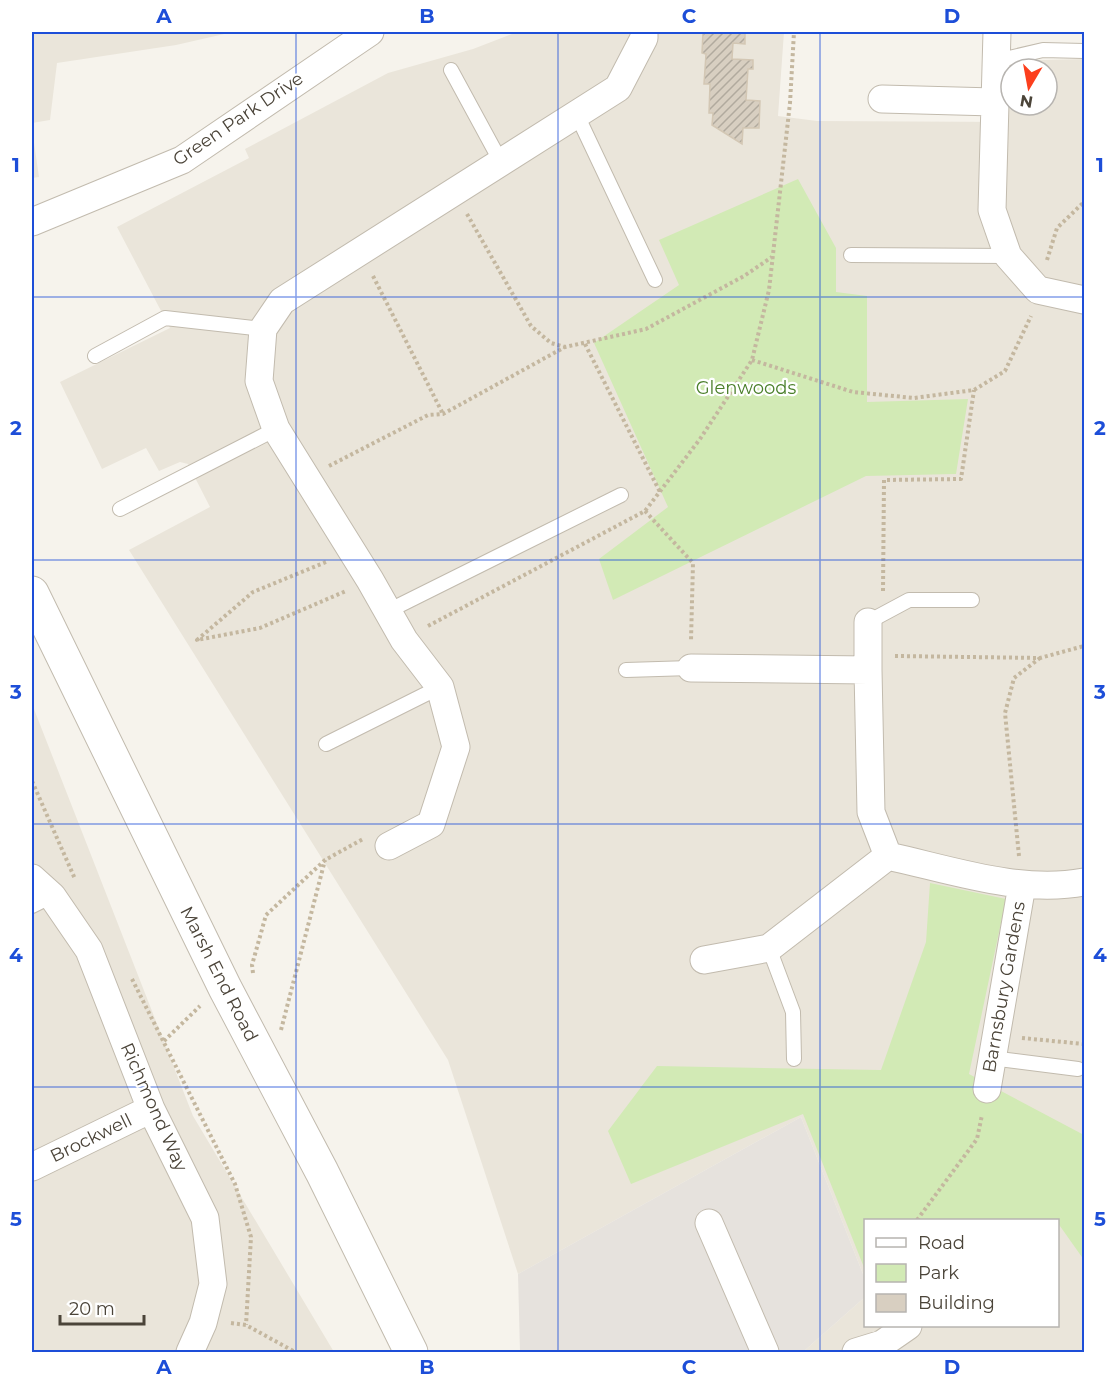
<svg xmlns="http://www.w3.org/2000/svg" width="1116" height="1384" font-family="Montserrat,sans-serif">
<defs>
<pattern id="building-hatch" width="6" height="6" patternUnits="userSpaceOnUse" patternTransform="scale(1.5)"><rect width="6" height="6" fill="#d8cfc1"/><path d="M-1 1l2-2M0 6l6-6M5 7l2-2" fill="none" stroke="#b1aa9e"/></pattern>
</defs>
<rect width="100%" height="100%" fill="#f6f3ec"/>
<!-- residential -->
<path fill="#eae5da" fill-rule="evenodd" d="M32,32H233L176,45L57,63L50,120L32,123Z
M517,32H784L778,116L817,121L1009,122V61L1084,59V1352H803L865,1297L866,1326H1058V1220H866L865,1279L801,1117L518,1274L448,1060L129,550L210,507L188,464L180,462L159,471L146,448L102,469L60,382L170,328L117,227L249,158L245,149L388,73L473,49ZM1011,69H1047V105H1011Z
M32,129L39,177L32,178Z
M32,704L193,1116L334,1352H32Z"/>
<!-- industrial -->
<path fill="#e6e2dd" d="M801,1117L865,1279V1297L803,1352H520L518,1274Z"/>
<!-- park -->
<path fill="#d2eab5" d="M798,179L836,248V292L867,296V402L968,399L956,474L866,476L613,600L599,559L668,507L594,343L679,285L659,240Z
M930,883L1006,899L969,1074L1084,1135V1260L1055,1219L866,1220L865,1270L803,1114L631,1184L608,1131L657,1066L881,1070L926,942Z"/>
<!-- building -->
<path fill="url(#building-hatch)" stroke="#d3c7b4" stroke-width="1.5" d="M703,32H745V44L733,43L732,59L753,60V69H748L746,100L760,101L759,128H743L742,144L712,125L713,113H709L710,84H704L706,54L702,53Z"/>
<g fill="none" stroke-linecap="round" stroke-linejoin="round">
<defs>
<path id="service" d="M996,61L1043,50L1084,51
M451,70L502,164
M577,115L655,280
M851,255L1008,256
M95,356L165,318L263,329
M120,509L276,429
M388,611L621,495
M868,622L909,600H972
M626,670L691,668
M326,744L440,687
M32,906L52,896
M769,948L793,1012L794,1059
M991,1058L1078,1069"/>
<path id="minor" d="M997,32L992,210L1008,256L1038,290L1084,300
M882,99L994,102
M32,222L182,160L370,32
M691,668L868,670L871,812L888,856C952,870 1020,894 1084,882
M868,670V622
M389,846L431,824L456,747L440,687L404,640L370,580L276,429L259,381L263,329L282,301L618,88L644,38V32
M32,878L52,896L89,950L151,1109L205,1218L213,1284L203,1323L190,1352
M704,960L769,948L888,856
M987,1089L1022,885
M32,1167L151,1109
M709,1223L765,1352
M856,1352L882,1344L908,1326"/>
<path id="tertiary" d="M32,593L225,988L322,1172L411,1352"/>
</defs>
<!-- service casing -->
<use href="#service" stroke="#c2bbae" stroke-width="16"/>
<!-- minor casing -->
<use href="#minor" stroke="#c2bbae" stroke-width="29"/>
<!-- tertiary casing -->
<use href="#tertiary" stroke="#c2bbae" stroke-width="35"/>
<!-- path -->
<path stroke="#c4b79f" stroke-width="4" stroke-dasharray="3 3" stroke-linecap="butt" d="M467,214L531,326L551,343L565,347
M1047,260L1057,228L1084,202
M373,276L443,414
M585,344L660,492
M752,360L853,392L914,398L974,390L1005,371L1031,316
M329,466L428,415L443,414L565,347L646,329L744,276L772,257
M645,511L693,563L691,640
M326,562L253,592L197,640L260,628L346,591
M883,591L884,480L961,479L974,390
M428,626L645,511L700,439L752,360L769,290L790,103L794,32
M895,656L1040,658L1084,646
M32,781L75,879
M1019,856L1005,713L1014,678L1040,658
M253,973L252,965L266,915L325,860L363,839
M132,979L235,1184L251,1237L246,1325
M281,1030L325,860
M1022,1038L1084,1044
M164,1041L200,1006
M917,1220L977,1139L982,1115
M231,1323L246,1325L295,1352"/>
<!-- service -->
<use href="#service" stroke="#fff" stroke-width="14"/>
<!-- minor -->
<use href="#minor" stroke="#fff" stroke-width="27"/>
<!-- tertiary -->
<use href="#tertiary" stroke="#fff" stroke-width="33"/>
</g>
<!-- grid -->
<path fill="none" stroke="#1d4ed8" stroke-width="1.5" stroke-opacity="0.55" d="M296,32V1352M558,32V1352M820,32V1352M32,297H1084M32,560H1084M32,824H1084M32,1087H1084"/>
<g text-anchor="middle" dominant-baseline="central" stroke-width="4.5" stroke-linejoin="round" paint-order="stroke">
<!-- street labels -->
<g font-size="18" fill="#4b4439" stroke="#fff">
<text transform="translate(238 119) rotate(-34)">Green Park Drive</text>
<text transform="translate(219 974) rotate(63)">Marsh End Road</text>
<text transform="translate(1004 987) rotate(-80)">Barnsbury Gardens</text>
<text transform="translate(154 1107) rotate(66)">Richmond Way</text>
<text transform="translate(91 1138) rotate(-26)">Brockwell</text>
</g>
<!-- park labels -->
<g font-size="18" fill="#4a7f2a" stroke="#fff">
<text x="746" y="388">Glenwoods</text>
</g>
</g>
<!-- border -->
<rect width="1116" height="1384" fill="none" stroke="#ffffff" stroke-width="66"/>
<!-- legend -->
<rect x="864" y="1219" width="195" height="108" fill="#ffffff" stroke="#b7b4b0" stroke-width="1.5"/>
<rect x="876" y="1238" width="30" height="9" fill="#ffffff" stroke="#b7b4b0" stroke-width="1.5"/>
<text x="918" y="1249" font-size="18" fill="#4b4439">Road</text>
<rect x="876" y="1264" width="30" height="18" fill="#d2eab5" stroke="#b7b4b0" stroke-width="1.5"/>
<text x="918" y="1279" font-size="18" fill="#4b4439">Park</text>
<rect x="876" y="1294" width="30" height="18" fill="#d8cfc1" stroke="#b7b4b0" stroke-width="1.5"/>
<text x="918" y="1309" font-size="18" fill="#4b4439">Building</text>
<!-- north arrow -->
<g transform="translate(1029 87) rotate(190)"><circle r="28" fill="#ffffff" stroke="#b7b4b0" stroke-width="1.5"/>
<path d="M0-4.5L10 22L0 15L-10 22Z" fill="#fc3f1d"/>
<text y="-9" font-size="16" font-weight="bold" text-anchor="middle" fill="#4b4439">N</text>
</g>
<!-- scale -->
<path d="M60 1315v9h84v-9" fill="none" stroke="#4b4439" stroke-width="3"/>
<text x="69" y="1315" font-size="18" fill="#4b4439" stroke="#ffffff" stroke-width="4.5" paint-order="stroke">20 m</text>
<rect x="33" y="33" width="1050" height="1318" fill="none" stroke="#1d4ed8" stroke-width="2"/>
<g font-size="20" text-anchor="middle" font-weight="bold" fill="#1d4ed8">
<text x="164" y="23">A</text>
<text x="427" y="23">B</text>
<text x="689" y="23">C</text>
<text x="952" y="23">D</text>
<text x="16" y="172">1</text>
<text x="1100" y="172">1</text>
<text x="16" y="435">2</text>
<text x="1100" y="435">2</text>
<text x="16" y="699">3</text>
<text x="1100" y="699">3</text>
<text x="16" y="962">4</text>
<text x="1100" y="962">4</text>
<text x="16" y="1226">5</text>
<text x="1100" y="1226">5</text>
<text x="164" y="1374">A</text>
<text x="427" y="1374">B</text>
<text x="689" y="1374">C</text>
<text x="952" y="1374">D</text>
</g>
</svg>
